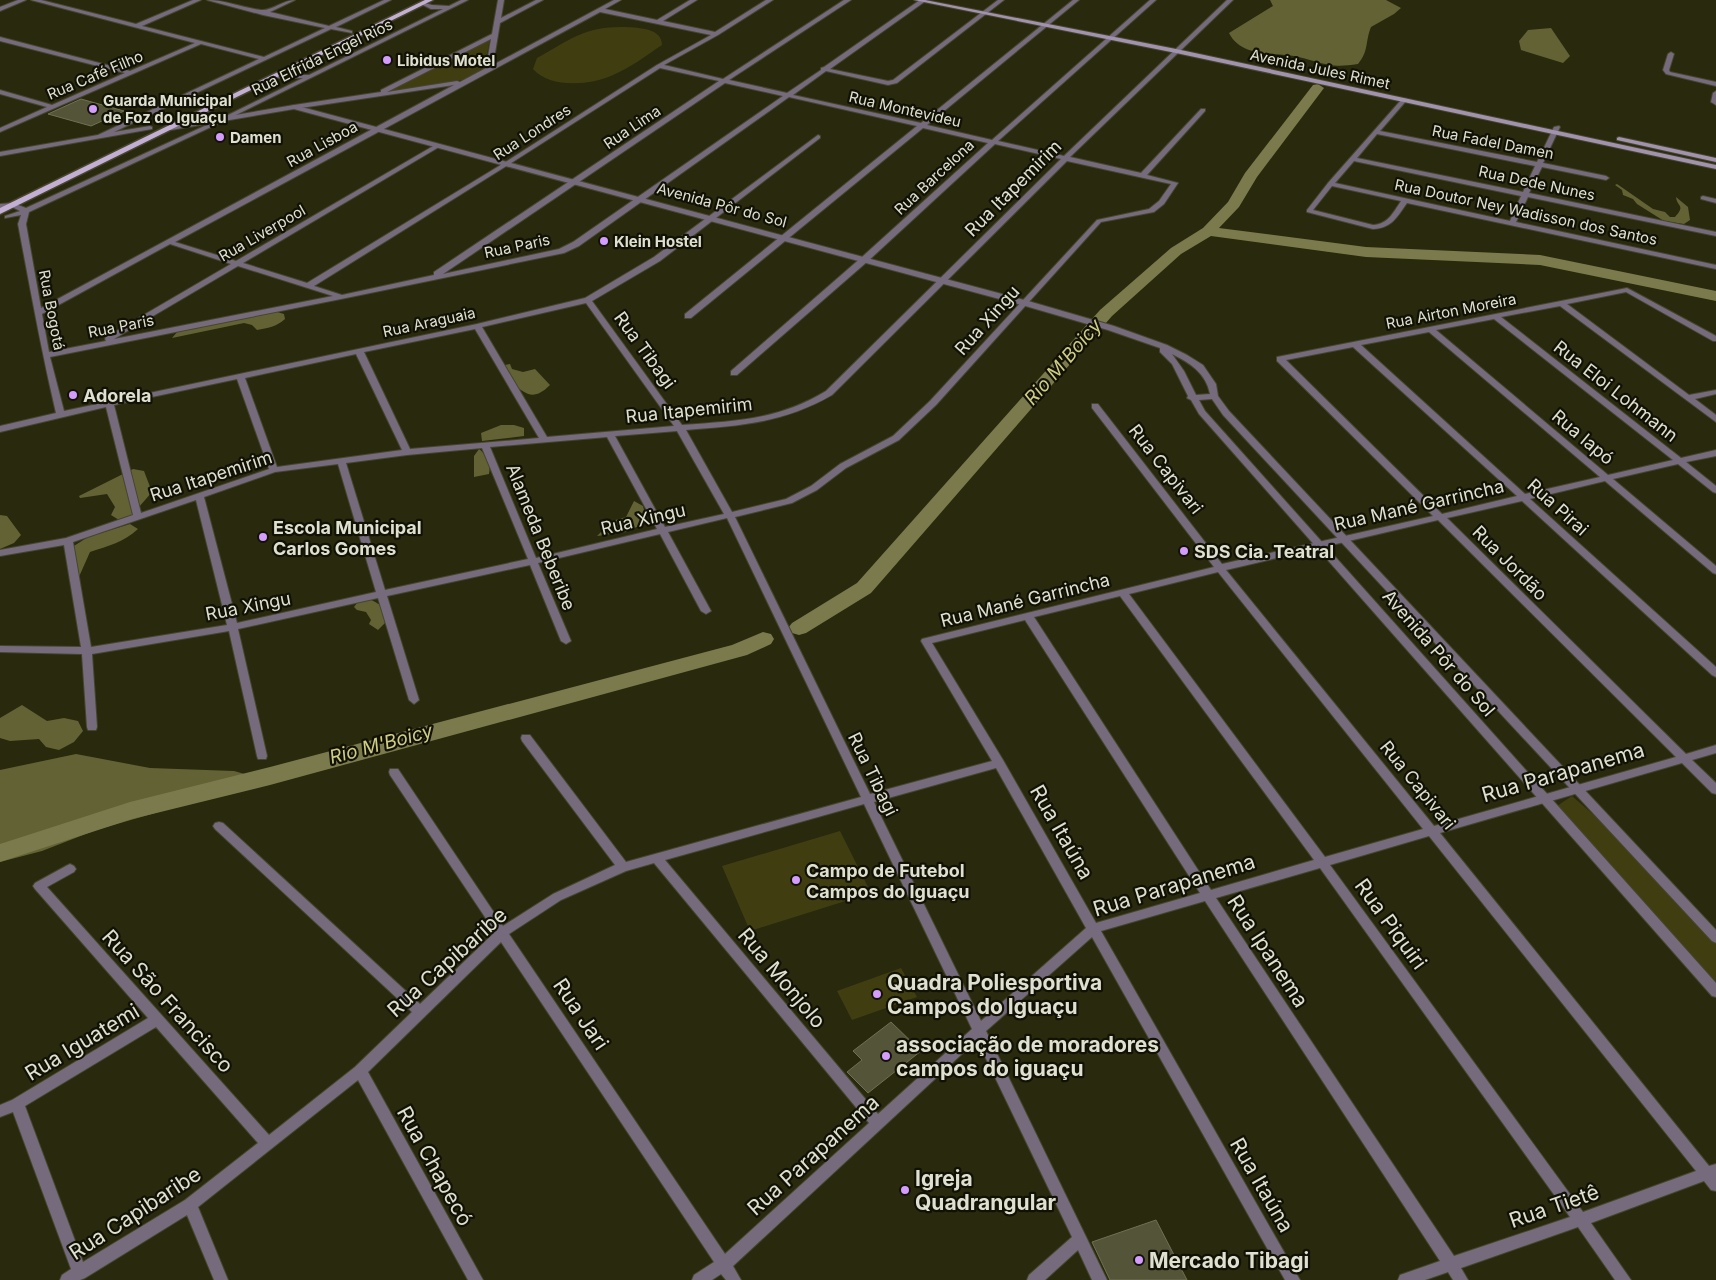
<svg xmlns="http://www.w3.org/2000/svg" width="1716" height="1280" font-family="Inter,sans-serif">
<rect width="100%" height="100%" fill="#29290e"/>
<!-- green -->
<path fill="#403e11" d="M626,27C639,28 662,28 662,45C647,55 630,68 613,75C592,85 550,89 533,69L537,58C571,39 585,26 626,27Z
M490,39L484,69L462,80L385,92Z
M1572,796L1603,823L1716,942V985L1557,806Z
M840,831L871,893L750,931L722,866Z
M901,968L917,997L852,1020L837,991Z"/>
<!-- forest -->
<path fill="#636234" d="M1270,0H1386L1401,8L1394,14L1371,27C1365,42 1369,51 1358,64C1328,69 1322,62 1294,56C1271,52 1241,57 1229,33L1273,6Z
M1551,28L1570,56L1563,63L1521,50L1519,41L1528,30Z
M1617,184L1653,209L1665,212L1670,217H1675C1686,205 1677,207 1676,197L1688,207L1690,220L1684,224L1664,221L1637,204L1633,199L1623,195L1622,190L1615,185Z
M274,311L284,314L285,319C276,327 268,328 257,330L252,325L244,323L172,338L178,331Z
M510,364L512,369L523,372L535,369L550,385C534,401 526,395 511,382C506,377 501,373 499,366Z
M501,425H514L524,428V436L482,441L481,433Z
M479,449C487,455 491,465 489,474L474,477V456Z
M133,469L144,471L152,492L132,515L119,520L111,515L115,507L107,494L80,498L79,496Z
M634,501L643,506L647,522L626,532L597,536L612,521L626,517Z
M0,515L7,516L21,535L14,543L0,549Z
M130,524L138,529C124,542 108,546 90,552L78,579L66,551L88,537Z
M368,599C381,603 385,609 386,622L378,630L369,624L371,620L366,612L357,610L354,607L357,603Z
M22,705L47,721L64,718L78,721L83,731L74,742L59,750L46,747L39,739L10,741L0,738V718Z
M76,754L150,768L234,771L248,775L246,787L96,830L42,851L0,862V770Z"/>
<g fill="none" stroke-linecap="round" stroke-linejoin="round">
<!-- river -->
<path fill="#7b7a4c" fill-rule="evenodd" d="M1318,84L1324,88L1257,177L1239,207L1219,228L1366,247L1540,255L1716,291V301L1540,265L1366,257L1211,236L1181,254L1112,316L871,593L806,633L799,635L792,633L788,628L792,623L857,583L1100,310L1171,248L1203,228L1228,202L1245,173L1313,85Z
M763,632L771,634L774,639L771,644L747,655L270,785L132,819L0,862V844L130,802L270,767L732,645Z"/>
</g>
<!-- building -->
<path fill="#545438" stroke="#717053" d="M81,99L124,111L91,126L48,114Z
M891,1022L921,1051L868,1093L847,1072L862,1060L853,1051Z
M1156,1220L1187,1280H1110L1092,1242Z"/>
<g fill="none" stroke-linecap="round" stroke-linejoin="round">
<defs>
<path id="minor" d="M18,0H26L0,11V7Z
M31,0H41L136,24L193,0H201L142,26L264,57L325,28L263,15L207,0C226,0 243,8 261,10C272,11 283,0 295,0L270,12L329,26L384,0H391L336,27L352,31V33L331,29L114,132L150,126L152,127V129L0,156V152L98,135L259,59L201,44L0,132V128L47,107L0,94V90L52,105L125,73L0,41V37L130,71L195,43Z
M461,0H468L226,120L29,212L26,224L41,308L454,85L294,109L291,107L294,105L381,92V90L492,34L498,0H504L501,18L536,0H543L500,23L493,65L614,0H621L605,9L657,20L690,0H697L663,21L715,32L766,0H773L718,35L664,65L723,79L844,0H851L729,80L787,93L821,70V68L824,67L920,0H927L830,69L888,81L893,80L998,0H1004L897,83L888,85L826,71L793,95L921,123L1073,0H1079L927,125L992,140L1150,0H1156L998,141L1064,156L1227,0H1233L1070,157L1141,173L1201,109H1205V111L1147,175L1178,183L1164,204L1154,212L1101,222L936,405L899,440L846,468L817,490L792,503L735,517L870,794L992,761L921,641L922,639L1214,567L1092,408V404H1098L1222,564L1433,516L1277,361V357L1627,288L1716,336V341H1713L1626,292L1567,304L1689,395L1716,390V394L1695,399L1716,415V422L1560,306L1501,317L1681,458L1716,450V456L1686,462L1716,486V493L1713,492L1678,464L1613,479L1716,566V574L1713,573L1605,481L1530,499L1716,667V677L1712,675L1522,501L1447,518L1686,754L1716,745V753L1692,760L1716,783V794L1712,793L1682,763L1440,833L1709,1166L1716,1164V1191L1711,1190L1704,1181L1591,1223L1631,1280H1615L1578,1227L1461,1268L1468,1280H1453L1448,1272L1425,1280H1398L1400,1275L1440,1261L1205,901L1101,931L1300,1280H1285L1092,937L986,1031L1107,1280H1092L1078,1250L1045,1280H1027L1029,1275L1072,1237L977,1040L733,1266L741,1280H726L721,1274L712,1280H692L694,1275L714,1262L501,942L368,1072L483,1280H468L358,1080L198,1207L228,1280H214L187,1215L85,1278L80,1280H60L62,1275L71,1269L13,1112L0,1117V1105L12,1100L148,1018L35,889L33,886L35,883L66,866L70,864L74,866L76,869L74,872L47,887L269,1135L355,1067L412,1012L215,829L213,826L215,823L219,822L223,823L420,1004L495,932L390,775L389,772L390,769H398L503,926L553,894L615,865L522,741L521,738L522,735H530L626,862L861,797L727,518L668,532L711,611L706,614L701,611L660,534L538,563L571,641L566,644L561,641L530,565L387,596L419,700L414,704L409,700L378,598L238,629L267,756L266,759H258L257,756L229,631L92,654L97,727L96,730H88L87,727L82,654L0,652V646L81,647L64,545L0,556V550L66,538L133,515L106,407L0,432V426L56,413C41,350 30,287 18,224L21,215L5,218V216L20,211L12,207L0,208V204L13,203L26,208L222,118L303,78H274L271,76L272,75H309L443,9H431L421,4V2L432,5L449,6ZM600,12L711,35L657,65L504,163L307,283L243,263L439,147V145H435L236,261L175,242ZM491,39L486,68L460,82L457,81L387,92ZM660,68L719,81L434,272V275L342,295L314,286L508,165ZM725,83L783,96L573,242L559,249L443,274ZM789,97L917,126L685,314V318H691L923,128L988,143L862,257L731,371V375H737L868,261L995,144L1061,159L826,391C778,420 736,421 682,425L592,301L660,261L820,138V136L818,135L654,257L585,298L477,324L64,411L50,357L341,299L564,253L579,246ZM1067,161L1171,184L1159,201L1149,209L1097,220L930,401L893,436L840,464L811,486L786,499L732,512L686,430C739,426 784,423 832,395ZM170,244L231,264L106,337L105,339L106,341L49,352L42,314ZM238,266L333,296L114,339ZM586,303L674,426L547,437L482,327ZM1494,319L1673,460L1608,475L1436,330ZM475,329L539,438L410,449L364,352ZM1429,332L1600,477L1525,494L1361,345ZM1353,347L1517,496L1442,514L1286,360ZM356,354L402,450L277,467L245,378ZM237,379L269,469L141,513L114,405ZM677,431L724,514L665,527L615,436ZM607,437L657,529L536,558L490,447ZM482,448L528,559L385,590L346,463L407,455ZM338,464L376,592L237,623L204,497L275,472ZM196,500L227,625L91,647L73,542ZM1438,520L1676,757L1434,826L1226,570ZM1218,572L1423,829L1325,857L1129,594ZM1120,596L1314,860L1211,890L1034,617ZM1025,620L1200,893L1096,923L1003,760L932,643ZM996,768L1086,928L981,1021L874,802ZM864,804L972,1029L878,1114L665,860ZM1429,836L1696,1171L1583,1212L1330,865ZM654,863L869,1123L725,1254L509,934L561,900L626,871ZM1320,868L1570,1217L1454,1256L1216,898ZM156,1027L258,1143L185,1200L83,1262L25,1106Z
M1671,52L1674,54L1669,70L1670,72L1716,82V86L1666,74L1663,70L1668,54Z
M1716,91V105L1711,102L1713,93Z
M1404,98L1407,100L1406,101L1380,131L1537,162L1554,127L1559,126L1560,127L1543,163L1606,176L1609,178L1606,180L1542,167L1529,193L1716,232V236L1528,197L1516,222L1716,265V269L1407,203C1397,217 1392,228 1373,229L1307,212V210L1328,183L1402,99ZM1377,134L1535,166L1523,192L1357,158ZM1354,161L1521,196L1510,221L1335,183ZM1332,186L1401,201C1393,213 1388,224 1373,225L1313,210Z
M1703,196L1716,199V203L1701,199V197Z"/>
<path id="tertiary" d="M294,105L1028,301L1114,326L1167,345L1187,355L1203,365L1216,384L1218,396L1229,411L1716,930V943L1712,941L1223,415L1212,399L1199,400L1205,411L1716,983V997L1712,996L1199,414L1191,400L1187,398L1188,396L1172,364L1160,352V348L1108,330L1022,305L294,109L171,130L168,128L171,126ZM1172,354C1190,363 1206,373 1210,394L1196,395L1184,371Z"/>
<path id="secondary" d="M914,0H925L1176,49L1716,165V169L1176,53Z
M1619,137L1716,158V162L1617,140V138Z"/>
<path id="primary" d="M425,0H433L0,214V208Z"/>
</defs>
<!-- minor casing -->
<use href="#minor" stroke="#46462d" stroke-width="2"/>
<!-- tertiary casing -->
<use href="#tertiary" stroke="#46462d" stroke-width="2"/>
<!-- secondary casing -->
<use href="#secondary" stroke="#46462d" stroke-width="2"/>
<!-- primary casing -->
<use href="#primary" stroke="#46462d" stroke-width="3"/>
<!-- minor -->
<use href="#minor" fill="#756b7d" fill-rule="evenodd"/>
<!-- tertiary -->
<use href="#tertiary" fill="#756b7d" fill-rule="evenodd"/>
<!-- secondary -->
<use href="#secondary" fill="#a192ae" fill-rule="evenodd"/>
<!-- primary -->
<use href="#primary" fill="#c3afd4" fill-rule="evenodd"/>
</g>
<!-- markers -->
<g fill="#d39cfd" stroke="#111106" stroke-width="2">
<circle cx="387" cy="60" r="5"/>
<circle cx="93" cy="109" r="5"/>
<circle cx="220" cy="137" r="5"/>
<circle cx="604" cy="241" r="5"/>
<circle cx="73" cy="395" r="5"/>
<circle cx="263" cy="537" r="5"/>
<circle cx="1184" cy="551" r="5"/>
<circle cx="796" cy="880" r="5"/>
<circle cx="877" cy="994" r="5"/>
<circle cx="886" cy="1056" r="5"/>
<circle cx="905" cy="1190" r="5"/>
<circle cx="1139" cy="1260" r="5"/>
</g>
<g text-anchor="middle" dominant-baseline="central" stroke-width="4.5" stroke-linejoin="round" paint-order="stroke">
<!-- far-street labels -->
<g font-size="15" fill="#e0e0d0" stroke="#111106">
<text transform="translate(322 57) rotate(-26)">Rua Elfrida Engel Rios</text>
<text transform="translate(1320 69) rotate(12)">Avenida Jules Rimet</text>
<text transform="translate(95 75) rotate(-23)">Rua Café Filho</text>
<text transform="translate(905 109) rotate(13)">Rua Montevideu</text>
<text transform="translate(632 127) rotate(-34)">Rua Lima</text>
<text transform="translate(532 132) rotate(-33)">Rua Londres</text>
<text transform="translate(1493 142) rotate(11)">Rua Fadel Damen</text>
<text transform="translate(322 144) rotate(-29)">Rua Lisboa</text>
<text transform="translate(934 177) rotate(-43)">Rua Barcelona</text>
<text transform="translate(1537 183) rotate(12)">Rua Dede Nunes</text>
<text transform="translate(722 205) rotate(15)">Avenida Pôr do Sol</text>
<text transform="translate(1526 212) rotate(12)">Rua Doutor Ney Wadisson dos Santos</text>
<text transform="translate(262 233) rotate(-30)">Rua Liverpool</text>
<text transform="translate(517 246) rotate(-12)">Rua Paris</text>
<text transform="translate(52 310) rotate(79)">Rua Bogotá</text>
<text transform="translate(1451 311) rotate(-11)">Rua Airton Moreira</text>
<text transform="translate(429 322) rotate(-12)">Rua Araguaia</text>
<text transform="translate(121 326) rotate(-11)">Rua Paris</text>
</g>
<!-- far-poi labels -->
<g font-size="15" font-weight="bold" fill="#e0e0d0" stroke="#111106" text-anchor="start">
<text x="397" y="60">Libidus Motel</text>
<text x="103" y="100">Guarda Municipal<tspan x="103" dy="17">de Foz do Iguaçu</tspan></text>
<text x="230" y="137">Damen</text>
<text x="614" y="241">Klein Hostel</text>
</g>
<!-- street labels -->
<g font-size="18" fill="#e0e0d0" stroke="#111106">
<text transform="translate(1013 188) rotate(-45)">Rua Itapemirim</text>
<text transform="translate(987 320) rotate(-48)">Rua Xingu</text>
<text transform="translate(645 350) rotate(54)">Rua Tibagi</text>
<text transform="translate(1616 391) rotate(38)">Rua Eloi Lohmann</text>
<text transform="translate(689 410) rotate(-6)">Rua Itapemirim</text>
<text transform="translate(1583 437) rotate(40)">Rua Iapó</text>
<text transform="translate(1166 469) rotate(52)">Rua Capivari</text>
<text transform="translate(211 476) rotate(-18)">Rua Itapemirim</text>
<text transform="translate(1419 505) rotate(-13)">Rua Mané Garrincha</text>
<text transform="translate(1558 507) rotate(42)">Rua Pirai</text>
<text transform="translate(643 519) rotate(-13)">Rua Xingu</text>
<text transform="translate(541 537) rotate(68)">Alameda Beberibe</text>
<text transform="translate(1510 563) rotate(45)">Rua Jordão</text>
<text transform="translate(1025 600) rotate(-14)">Rua Mané Garrincha</text>
<text transform="translate(248 606) rotate(-11)">Rua Xingu</text>
<text transform="translate(1439 653) rotate(49)">Avenida Pôr do Sol</text>
<text transform="translate(873 774) rotate(64)">Rua Tibagi</text>
<text transform="translate(1418 785) rotate(51)">Rua Capivari</text>
</g>
<!-- poi labels -->
<g font-size="18" font-weight="bold" fill="#e0e0d0" stroke="#111106" text-anchor="start">
<text x="83" y="395">Adorela</text>
<text x="273" y="527">Escola Municipal<tspan x="273" dy="21">Carlos Gomes</tspan></text>
<text x="1194" y="551">SDS Cia. Teatral</text>
<text x="806" y="870">Campo de Futebol<tspan x="806" dy="21">Campos do Iguaçu</tspan></text>
</g>
<!-- water labels -->
<g font-size="19" font-style="italic" fill="#cfcd83" stroke="#111106">
<text transform="translate(1063 362) rotate(-49)">Rio M'Boicy</text>
<text transform="translate(381 744) rotate(-15)">Rio M'Boicy</text>
</g>
<!-- near-street labels -->
<g font-size="21" fill="#e0e0d0" stroke="#111106">
<text transform="translate(1563 772) rotate(-16)">Rua Parapanema</text>
<text transform="translate(1062 832) rotate(60)">Rua Itaúna</text>
<text transform="translate(1174 885) rotate(-17)">Rua Parapanema</text>
<text transform="translate(1391 924) rotate(54)">Rua Piquiri</text>
<text transform="translate(1268 951) rotate(57)">Rua Ipanema</text>
<text transform="translate(447 962) rotate(-42)">Rua Capibaribe</text>
<text transform="translate(782 978) rotate(50)">Rua Monjolo</text>
<text transform="translate(168 1001) rotate(48)">Rua São Francisco</text>
<text transform="translate(581 1014) rotate(56)">Rua Jari</text>
<text transform="translate(82 1042) rotate(-31)">Rua Iguatemi</text>
<text transform="translate(813 1155) rotate(-42)">Rua Parapanema</text>
<text transform="translate(435 1166) rotate(61)">Rua Chapecó</text>
<text transform="translate(1262 1185) rotate(60)">Rua Itaúna</text>
<text transform="translate(1554 1206) rotate(-19)">Rua Tietê</text>
<text transform="translate(135 1213) rotate(-33)">Rua Capibaribe</text>
</g>
<!-- near-poi labels -->
<g font-size="21" font-weight="bold" fill="#e0e0d0" stroke="#111106" text-anchor="start">
<text x="887" y="982">Quadra Poliesportiva<tspan x="887" dy="24">Campos do Iguaçu</tspan></text>
<text x="896" y="1044">associação de moradores<tspan x="896" dy="24">campos do iguaçu</tspan></text>
<text x="915" y="1178">Igreja<tspan x="915" dy="24">Quadrangular</tspan></text>
<text x="1149" y="1260">Mercado Tibagi</text>
</g>
</g>
</svg>
